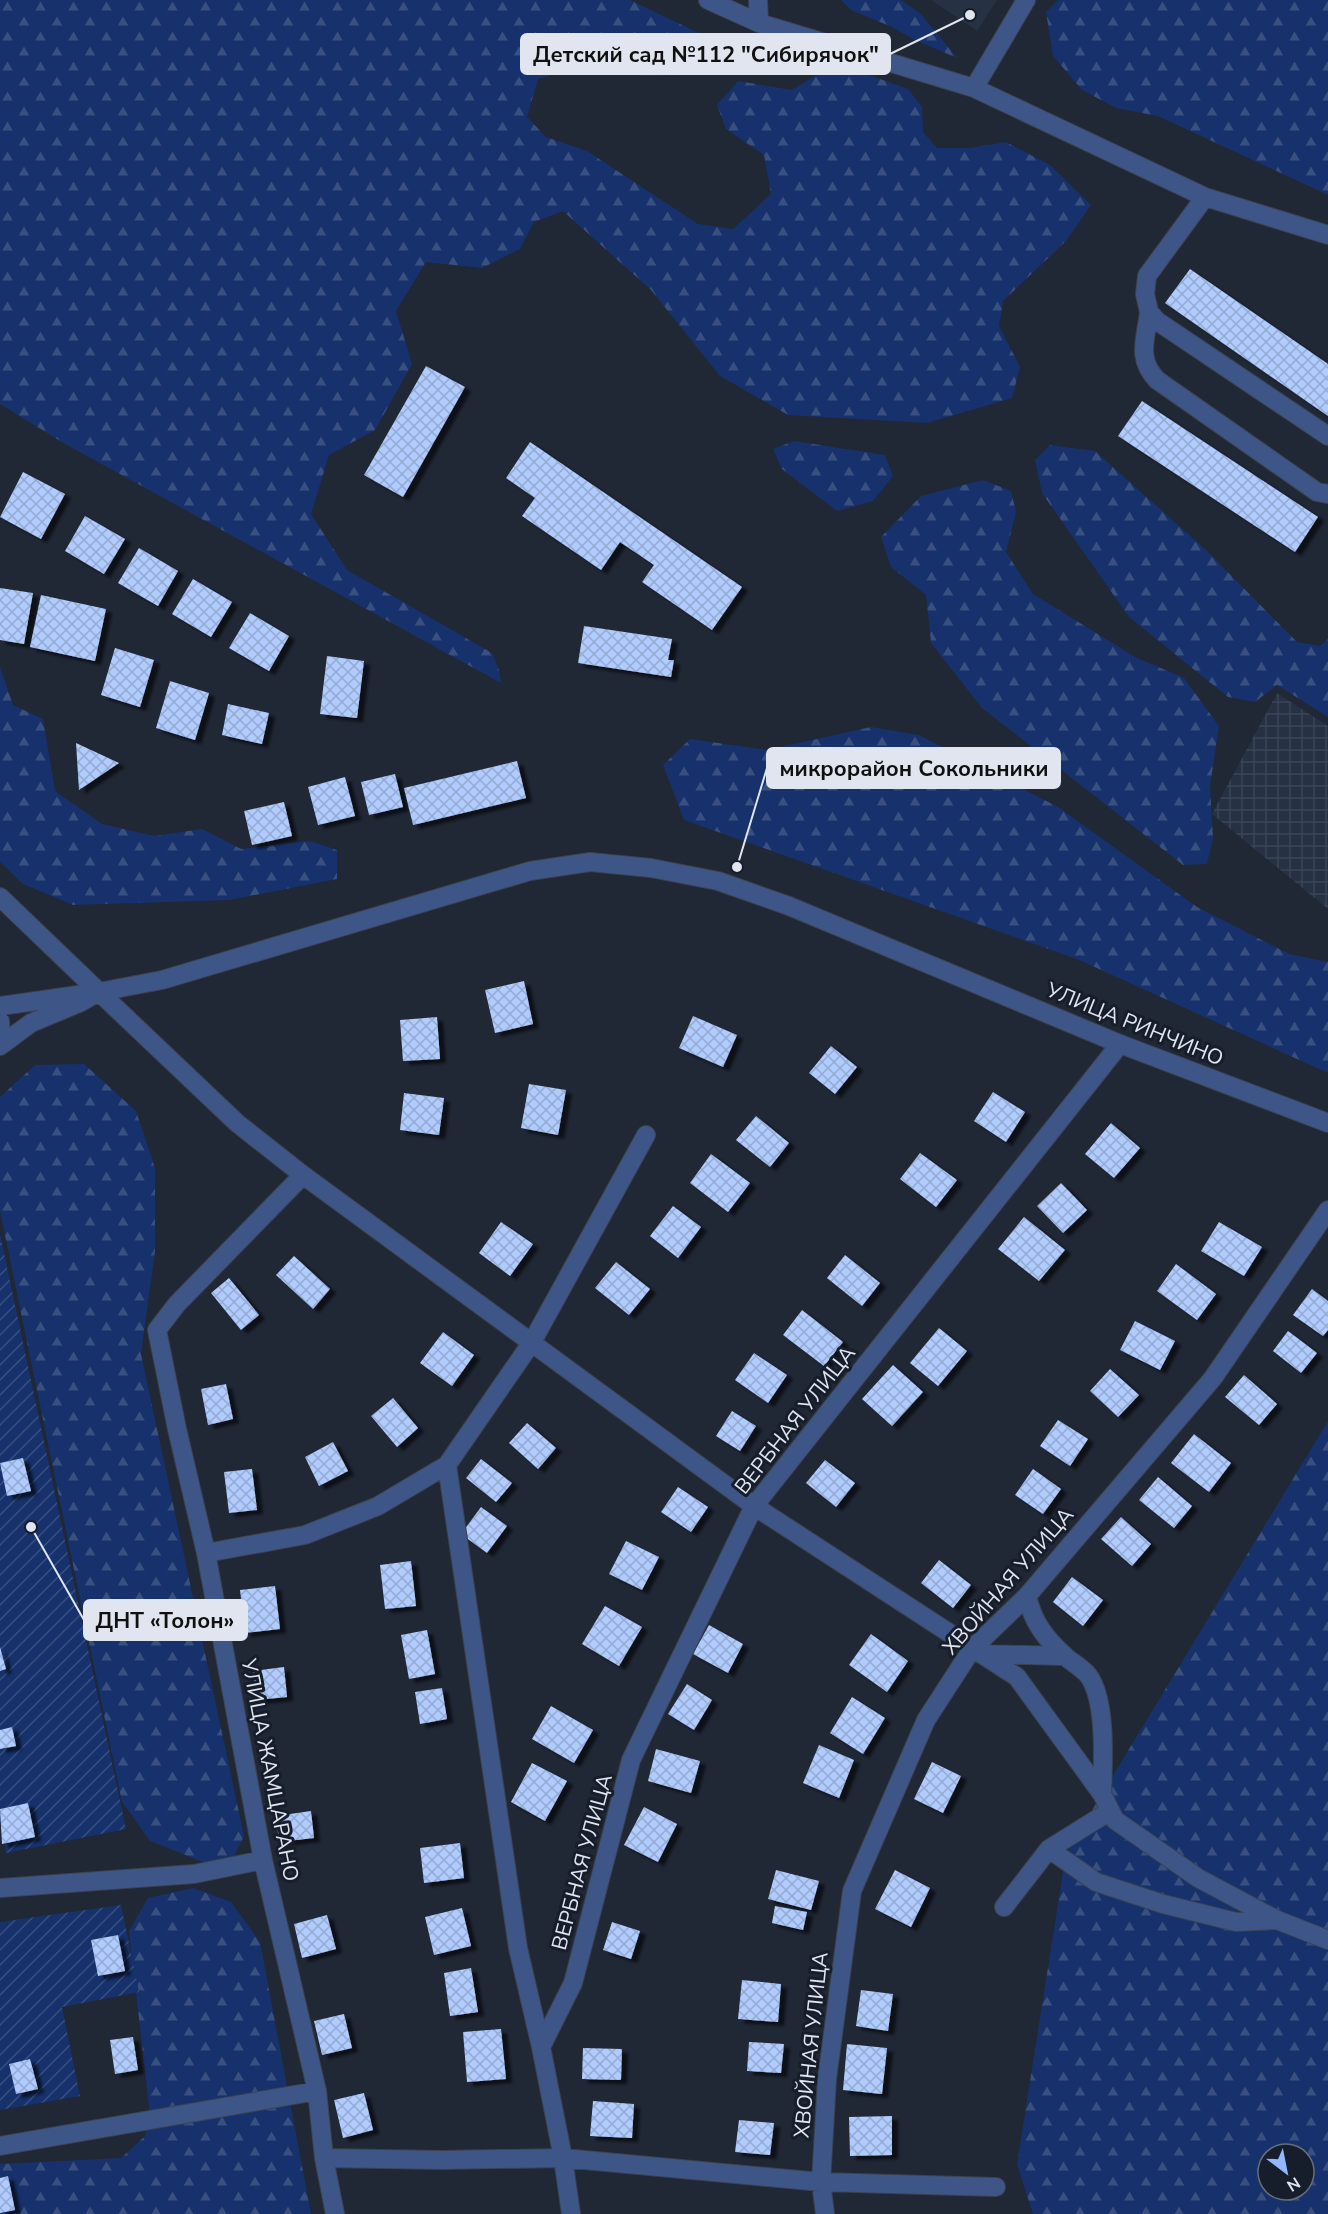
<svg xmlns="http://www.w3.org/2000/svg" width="1328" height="2214" font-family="'Nunito Sans',sans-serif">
<defs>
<pattern id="industrial-grid" width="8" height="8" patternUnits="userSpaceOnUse" patternTransform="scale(1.5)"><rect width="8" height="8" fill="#263144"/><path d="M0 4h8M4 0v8" fill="none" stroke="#3b4556"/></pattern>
<pattern id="forest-firs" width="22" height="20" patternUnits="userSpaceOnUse" patternTransform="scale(1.5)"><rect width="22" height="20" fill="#16316b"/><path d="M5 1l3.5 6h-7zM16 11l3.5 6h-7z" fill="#384f80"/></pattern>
<pattern id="garden-furrows" width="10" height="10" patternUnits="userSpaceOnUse" patternTransform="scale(1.5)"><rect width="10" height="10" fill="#16316b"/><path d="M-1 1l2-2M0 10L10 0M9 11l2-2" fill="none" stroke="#384f80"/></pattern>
<pattern id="building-cross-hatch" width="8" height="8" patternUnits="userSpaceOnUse" patternTransform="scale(1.5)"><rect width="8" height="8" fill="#b0cbfe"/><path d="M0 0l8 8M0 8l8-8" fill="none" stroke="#95aad0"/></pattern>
<filter id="shadow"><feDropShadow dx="6" dy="4" stdDeviation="1.5" flood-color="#0009"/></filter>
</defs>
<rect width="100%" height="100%" fill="#202735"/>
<!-- built -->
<path fill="#263144" d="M931,0H997L977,31Z"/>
<!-- industrial -->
<path fill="url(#industrial-grid)" d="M1277,693L1328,726V909L1212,814Z"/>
<!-- forest -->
<path fill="url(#forest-firs)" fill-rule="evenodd" d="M0,0H630L707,37L713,62L696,75L644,76L570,70L538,79L527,117L546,137L587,151L698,224L733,229L771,194L764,155L726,129L717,105L738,81L792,90L836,63L908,89L922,107L923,132L937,148H970L1006,142L1050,165L1091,205L1066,241L1003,301L999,326L1020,367L1012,398L927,423L788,415L720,376L651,290L563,211L534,222L520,249L482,268L426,262L396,311L412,364L375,430L329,455L311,514L347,570L492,653L499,670L501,683L65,444L0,404Z
M841,0H901L921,14L957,58L915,40L892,27L851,10Z
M1058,0H1328V195L1158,116L1116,108L1082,90L1053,56L1046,12Z
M794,441L885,455L893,476L873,501L837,511L782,469L773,449Z
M1050,445L1095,451L1206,550L1297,642L1320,646L1328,639V717L1277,685L1255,702L1228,697L1129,617L1042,493L1035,460Z
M983,480L1011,491L1016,512L1006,552L1033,594L1135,657L1184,678L1219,726L1210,786L1213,838L1207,864L1183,865L982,708L931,643L926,595L891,567L881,537L921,496Z
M0,667L13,705L43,719L55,791L102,824L154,836L202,829L241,849L310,841L337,850V879L229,900L73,905L23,884L0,862Z
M871,727L919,735L1058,807L1197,907L1289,954L1328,962V1073L1077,959L684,820L663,765L690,739L767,750Z
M84,1064L136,1111L155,1168V1251L141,1354L244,1836L232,1860L208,1864L150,1841L122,1802L0,1211V1097L35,1065Z
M1328,1421V2214H1033L1017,2164L1066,1853ZM1268,2154H1304V2190H1268Z
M193,1888L231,1902L260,1942L311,2214H0V2164L121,2158L145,2136L149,2106L129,1931L148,1898Z"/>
<!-- garden -->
<path fill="url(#garden-furrows)" d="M0,1234L126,1829L6,1853L0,1821Z
M121,1905L139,1992L62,2007L80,2096L0,2110V1922Z"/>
<!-- building -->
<path fill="url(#building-cross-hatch)" filter="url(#shadow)" d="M1190,269L1328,364V416L1165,303Z
M426,366L465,387L403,497L364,475Z
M1142,401L1318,517L1295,552L1118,436Z
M530,442L742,587L712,630L642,582L654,565L620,542L601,570L522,516L535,498L506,478Z
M23,472L65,494L41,539L0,517Z
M85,516L125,539L104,574L65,551Z
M139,548L178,571L158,606L118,583Z
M193,579L232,602L211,637L172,614Z
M0,588L33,593L24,644L0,640Z
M41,595L106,609L95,661L30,647Z
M250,613L289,636L269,671L229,648Z
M584,626L672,639L668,660H674L671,677L578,663Z
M115,648L154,660L140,707L101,695Z
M327,656L364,661L357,718L320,714Z
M170,681L209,693L195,740L156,728Z
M228,704L269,713L262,744L222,735Z
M76,743L119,763L79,790Z
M517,761L526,798L413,825L404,788Z
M395,774L403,807L369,815L361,782Z
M345,777L355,816L318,825L308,787Z
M284,802L292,836L252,845L244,811Z
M524,981L533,1024L495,1033L485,990Z
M693,1016L737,1035L723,1067L679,1048Z
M437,1017L440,1059L403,1061L400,1020Z
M831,1046L857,1067L835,1094L809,1073Z
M529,1084L566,1090L558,1135L521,1128Z
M993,1092L1025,1112L1006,1142L974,1121Z
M404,1093L444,1098L439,1135L400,1130Z
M756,1116L789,1143L770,1167L736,1140Z
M1111,1123L1140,1148L1114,1178L1085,1154Z
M920,1153L957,1180L936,1207L900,1179Z
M711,1154L750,1183L728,1212L690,1183Z
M1061,1183L1087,1210L1063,1233L1037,1206Z
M673,1206L701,1227L678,1258L650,1236Z
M1024,1217L1065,1250L1039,1281L998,1249Z
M501,1222L533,1244L510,1276L479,1253Z
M1219,1222L1262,1247L1244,1276L1201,1251Z
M845,1255L880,1283L862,1306L827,1278Z
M294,1256L330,1289L313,1309L276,1275Z
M616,1262L650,1289L629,1315L595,1288Z
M1176,1264L1216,1294L1197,1320L1157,1291Z
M229,1278L259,1315L241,1330L211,1293Z
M1312,1289L1328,1301V1330L1323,1336L1293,1315Z
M802,1310L843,1342L824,1366L783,1335Z
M1135,1321L1175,1341L1160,1370L1120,1350Z
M939,1328L967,1351L938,1386L910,1363Z
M1288,1331L1317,1353L1301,1373L1273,1351Z
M443,1332L474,1355L452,1386L420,1363Z
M754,1353L787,1375L768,1403L735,1380Z
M893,1365L923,1392L892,1426L862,1399Z
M1110,1369L1139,1395L1118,1417L1090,1391Z
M1244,1375L1277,1404L1259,1425L1225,1397Z
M226,1384L233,1419L208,1425L201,1389Z
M393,1398L418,1428L397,1447L371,1416Z
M732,1411L756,1426L740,1451L716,1436Z
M1058,1420L1088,1439L1070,1466L1040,1446Z
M527,1423L556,1448L538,1469L509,1443Z
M1194,1434L1231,1463L1209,1492L1171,1463Z
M333,1442L348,1471L319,1486L305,1457Z
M23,1458L31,1491L7,1496L0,1463Z
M481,1459L512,1483L496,1502L466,1478Z
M825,1460L855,1483L836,1507L806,1483Z
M252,1469L257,1510L229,1513L224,1472Z
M1033,1469L1061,1489L1043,1514L1015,1495Z
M1158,1477L1192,1506L1174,1528L1139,1500Z
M678,1487L708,1507L691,1532L661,1512Z
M481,1507L507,1526L487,1553L461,1534Z
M1121,1517L1151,1544L1132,1566L1101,1539Z
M626,1541L659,1557L642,1590L609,1574Z
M939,1560L971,1585L953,1608L921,1583Z
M411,1561L416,1606L385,1609L380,1565Z
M1072,1577L1103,1600L1083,1626L1053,1602Z
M275,1586L280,1629L245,1633L240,1590Z
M605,1606L642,1627L619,1666L582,1644Z
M709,1625L743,1644L728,1673L693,1654Z
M427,1630L435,1674L409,1679L401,1635Z
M871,1634L908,1661L887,1692L849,1665Z
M0,1647L6,1669L0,1671Z
M284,1667L287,1697L256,1700L253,1671Z
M687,1684L712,1700L694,1730L668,1714Z
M442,1688L447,1719L420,1724L415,1692Z
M852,1697L885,1718L863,1754L830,1733Z
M551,1706L593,1730L574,1763L532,1739Z
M12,1727L16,1746L0,1749V1730Z
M819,1745L854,1760L839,1798L803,1783Z
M656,1749L700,1761L691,1793L648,1781Z
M932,1762L961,1776L943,1813L914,1799Z
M532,1763L567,1781L545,1821L511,1802Z
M28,1803L35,1837L2,1844L0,1809Z
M644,1807L677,1824L658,1862L624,1845Z
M311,1811L314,1838L279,1842L276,1816Z
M460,1843L464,1878L424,1883L420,1848Z
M776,1870L819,1881L811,1910L768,1899Z
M895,1870L930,1888L911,1927L875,1909Z
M775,1906L807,1912L803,1930L772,1923Z
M462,1908L471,1946L434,1955L425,1917Z
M327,1915L336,1949L302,1958L294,1924Z
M612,1922L640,1931L631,1959L603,1950Z
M118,1935L125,1971L98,1976L91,1940Z
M471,1968L478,2012L450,2016L444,1973Z
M742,1980L781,1984L778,2022L738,2019Z
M861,1990L893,1994L888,2031L856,2026Z
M344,2014L352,2048L322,2055L314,2021Z
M501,2029L506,2079L467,2082L463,2032Z
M133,2037L138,2070L115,2074L110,2040Z
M749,2042L784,2044L781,2073L747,2071Z
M847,2044L887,2048L882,2094L843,2090Z
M583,2048L622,2049L621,2080L582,2079Z
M30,2059L38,2089L16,2094L9,2064Z
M364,2093L373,2130L343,2138L334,2100Z
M593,2101L634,2104L632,2138L590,2136Z
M892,2116V2155L850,2156L849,2117Z
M739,2120L774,2123L770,2155L735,2152Z
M8,2176L15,2210L0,2213V2178Z"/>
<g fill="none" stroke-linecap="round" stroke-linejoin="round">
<defs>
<path id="minor" d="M708,0L759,23L974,88L1205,197L1328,235
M758,0L759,23
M974,88L1026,0
M1205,197L1147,276L1145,294L1149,312L1157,321L1328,436
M1149,312C1146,339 1136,358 1157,380L1317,492L1328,494
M99,992L237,1123L303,1175L754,1506L1017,1677L1102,1794L1115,1820L1198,1878L1277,1920L1328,1940
M0,1006L85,994
M0,1021L1,1045
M0,1046L31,1023L79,1003L99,992
M206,1553L177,1429L157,1330L177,1304L303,1175
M1027,1596C1033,1623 1046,1639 1066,1657C1073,1663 1082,1668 1088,1675C1107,1700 1103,1763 1102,1794
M982,1654L1064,1656
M1049,1849L1096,1882L1163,1904L1236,1922L1277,1920
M0,1888L194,1874L263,1860
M1004,1907L1049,1849L1110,1811
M541,2047L518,1948L447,1465L532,1342L646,1135
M0,2146L317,2091
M324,2158L441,2160L563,2158L821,2182L996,2187
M335,2214L324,2158L317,2091L263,1860L206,1553L305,1535L378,1506L447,1465
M571,2214L563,2158L541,2047L573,1983L631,1760L754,1506L1120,1044
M825,2214L821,2182L827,2079L852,1891L926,1720L972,1649L1027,1596L1213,1378L1328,1210"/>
<path id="tertiary" d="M0,897L99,992L162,980L530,871L590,862L651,868L718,881L789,906L1120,1044L1328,1123"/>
</defs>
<!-- minor casing -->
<use href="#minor" stroke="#3b424f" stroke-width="20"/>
<!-- tertiary casing -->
<use href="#tertiary" stroke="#3b424f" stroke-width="20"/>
<!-- minor -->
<use href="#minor" stroke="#3e5687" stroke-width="18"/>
<!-- tertiary -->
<use href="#tertiary" stroke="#3e5687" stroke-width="18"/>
</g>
<g text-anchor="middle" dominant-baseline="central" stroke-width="6" stroke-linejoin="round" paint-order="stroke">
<!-- street labels -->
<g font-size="21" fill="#e0e5ef" stroke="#171e2b">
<text transform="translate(1135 1024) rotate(22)">УЛИЦА РИНЧИНО</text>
<text transform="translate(795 1420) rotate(-52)">ВЕРБНАЯ УЛИЦА</text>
<text transform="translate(1008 1581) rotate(-49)">ХВОЙНАЯ УЛИЦА</text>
<text transform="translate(270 1770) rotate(79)">УЛИЦА ЖАМЦАРАНО</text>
<text transform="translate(582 1862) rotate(-75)">ВЕРБНАЯ УЛИЦА</text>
<text transform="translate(811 2045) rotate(-84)">ХВОЙНАЯ УЛИЦА</text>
</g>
</g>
<!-- callouts -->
<path fill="none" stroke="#e0e5ef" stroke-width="2" d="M970 15L890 54M737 867L767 768M31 1527L84 1620"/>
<g fill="#e0e5ef" stroke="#171e2b" stroke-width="2">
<circle cx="970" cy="15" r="6"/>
<circle cx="737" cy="867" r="6"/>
<circle cx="31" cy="1527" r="6"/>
</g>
<g fill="#e0e5ef" stroke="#e0e5ef" stroke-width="2">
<rect x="521" y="34" width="369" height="40" rx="6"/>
<rect x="767" y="748" width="293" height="40" rx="6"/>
<rect x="84" y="1600" width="163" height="40" rx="6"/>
</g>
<g font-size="22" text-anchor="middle" font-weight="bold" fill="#111">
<text x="706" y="62">Детский сад №112 "Сибирячок"</text>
<text x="914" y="776">микрорайон Сокольники</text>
<text x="165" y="1628">ДНТ «Толон»</text>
</g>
<!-- north arrow -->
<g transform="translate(1286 2172) rotate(148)"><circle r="28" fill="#171e2b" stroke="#676e79" stroke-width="1.5"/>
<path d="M0-4.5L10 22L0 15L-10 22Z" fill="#93b7fd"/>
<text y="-9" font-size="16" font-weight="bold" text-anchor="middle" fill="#e0e5ef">N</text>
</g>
</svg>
